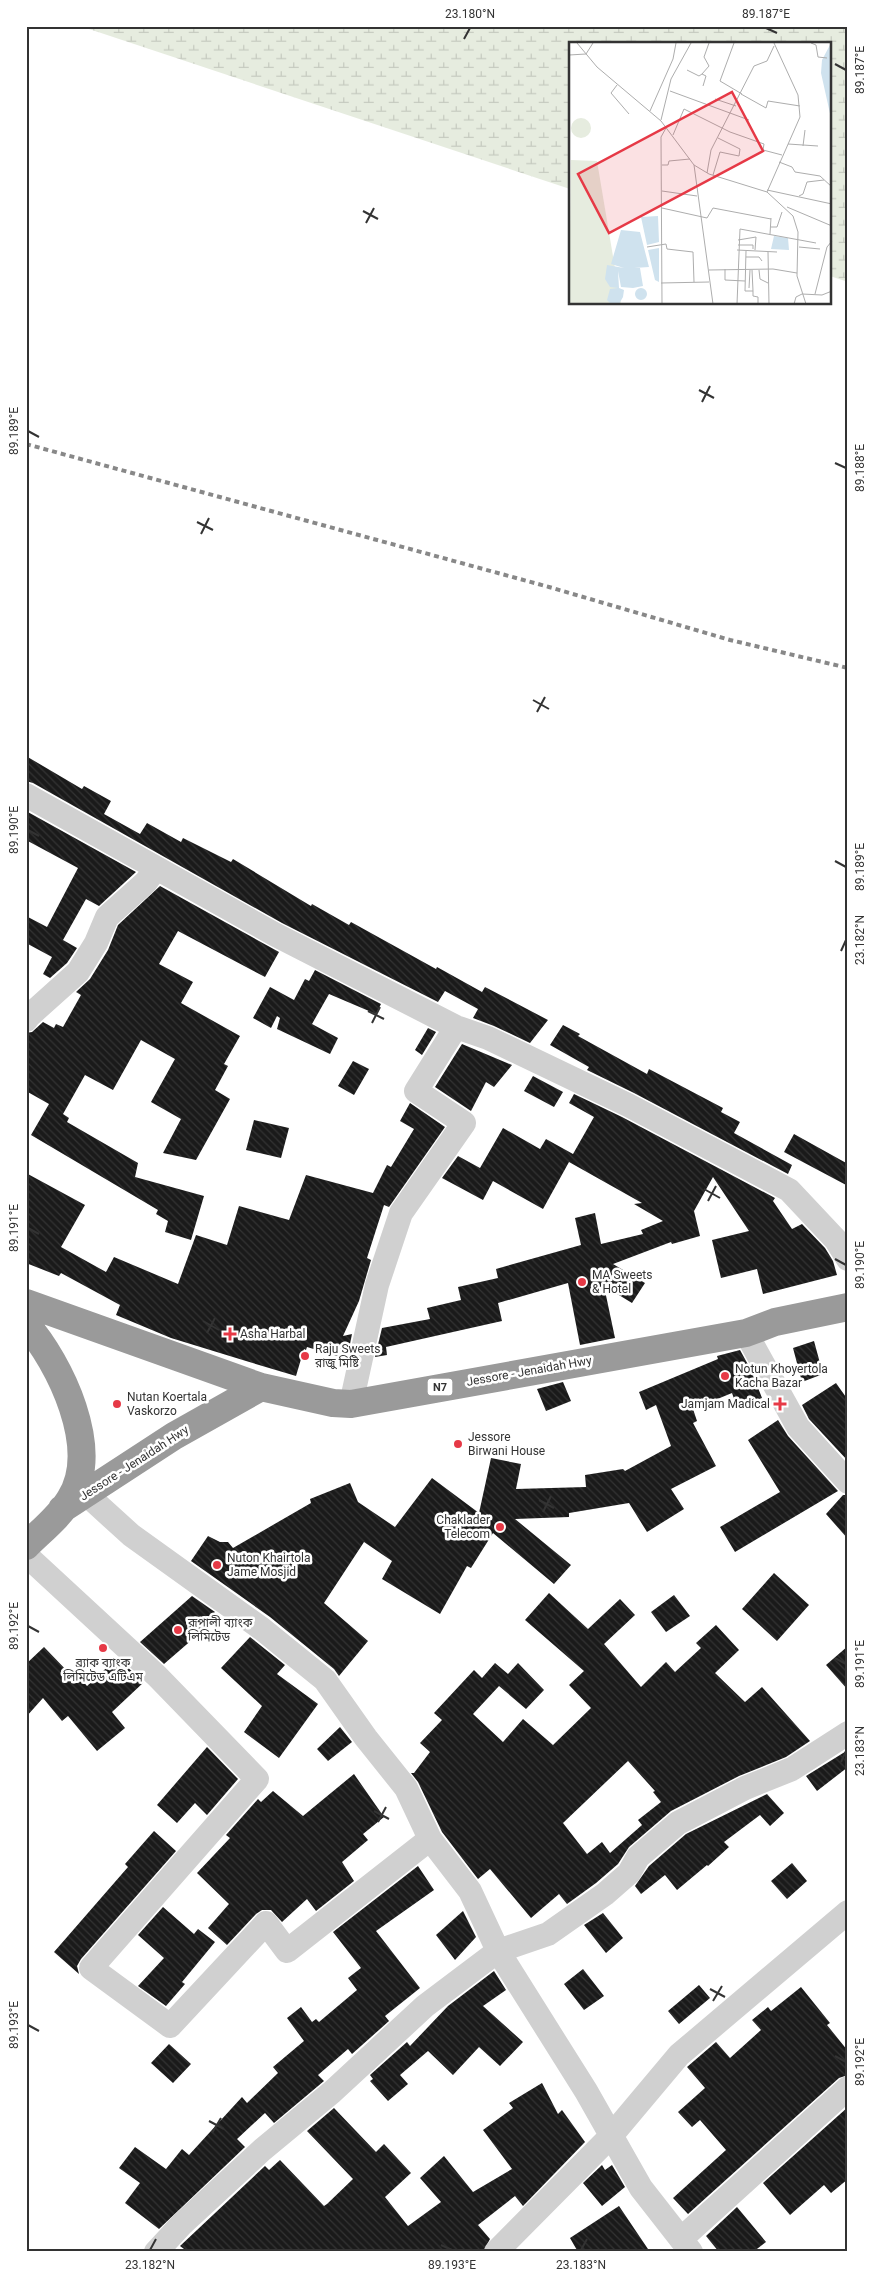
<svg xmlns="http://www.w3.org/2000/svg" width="874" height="2278" font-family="Roboto,'Noto Sans Bengali',sans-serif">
<defs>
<pattern id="wetland-marsh" width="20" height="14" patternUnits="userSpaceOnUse" patternTransform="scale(1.25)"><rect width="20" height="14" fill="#e6ecdf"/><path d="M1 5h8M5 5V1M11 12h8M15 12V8" fill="none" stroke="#c6cbc0"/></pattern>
<pattern id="building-back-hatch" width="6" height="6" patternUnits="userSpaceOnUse" patternTransform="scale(1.25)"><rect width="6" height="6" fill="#1a1a1a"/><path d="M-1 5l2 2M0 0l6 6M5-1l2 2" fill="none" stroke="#333"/></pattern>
</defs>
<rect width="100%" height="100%" fill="#fff"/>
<!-- wetland -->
<path fill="url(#wetland-marsh)" d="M80,26H848V282L830,276V44H570V189Z"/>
<!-- building -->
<path fill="url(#building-back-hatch)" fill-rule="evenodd" d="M26,756L82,789L84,786L111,801L104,814L140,834L147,823L181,842L183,838L231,862L233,859L311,906L312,904L349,925L351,922L436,969L437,967L482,992L485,987L548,1020L530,1043L494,1026L473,1018L478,1009L445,991L438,1002L282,923L33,783L26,781Z
M26,811L136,872L99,906L86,899L63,940L77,948L67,963L50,978L43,974L52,957L26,943V916L47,927L78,868L26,840Z
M160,886L279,952L265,977L178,931L159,964L193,982L181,1003L240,1036L224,1064L228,1066L215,1090L230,1099L196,1160L163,1153L181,1119L151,1102L175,1059L141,1040L113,1090L85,1075L63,1114L69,1118L67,1122L138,1163L135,1177L204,1196L191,1240L165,1232L168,1221L156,1214L158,1210L31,1135L49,1104L26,1091V1033L32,1032L43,1022L54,1028L56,1024L63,1027L81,995L76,992L90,979L108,950L118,925Z
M315,970L381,1004L376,1014L329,994L312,1024L338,1038L330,1054L277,1029L280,1018L277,1016L271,1028L253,1018L270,987L294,1000L305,979L309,981Z
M563,1025L580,1034L578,1036L647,1074L649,1069L723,1108L721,1112L740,1122L734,1133L792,1165L788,1174L634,1093L587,1070L589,1067L550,1045Z
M428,1028L436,1032L422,1055L415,1050Z
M462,1044L512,1065L494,1087L486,1082L471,1111L435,1087Z
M353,1061L369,1069L354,1095L338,1086Z
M533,1076L563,1092L554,1107L524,1091Z
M574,1094L622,1117L775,1198L773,1201L792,1229L802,1224L825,1248L833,1261L837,1275L763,1294L757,1269L721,1278L712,1240L749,1231L713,1177L694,1211L700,1236L672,1244L671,1242L613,1264L645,1283L632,1303L604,1286L615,1338L580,1345L568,1283L498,1303L502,1321L386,1347L387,1355L375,1357L382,1328L430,1319L427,1308L461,1300L458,1287L498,1278L496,1269L581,1245L575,1218L595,1213L601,1244L643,1234L641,1230L663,1221L634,1204L642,1203L569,1162L543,1209L493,1181L483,1200L442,1178L458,1156L480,1168L503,1128L540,1149L546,1139L573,1154L594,1117L569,1103Z
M410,1103L445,1127L389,1207L384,1205L367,1258L371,1260L359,1301L343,1336L352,1334L347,1359L307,1347L306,1350L304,1349L296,1376L246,1361L171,1338L116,1315L120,1305L61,1273L59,1276L26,1263V1173L85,1205L61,1247L106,1272L114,1257L178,1284L196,1235L227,1245L239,1206L289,1220L306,1175L373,1193L387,1165L391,1167L414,1129L400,1121Z
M254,1120L289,1128L281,1158L246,1150Z
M794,1134L848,1164V1186L784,1152Z
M814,1341L823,1374L802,1382L793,1348Z
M740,1350L751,1370L762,1398L737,1407L732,1393L693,1409L697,1421L693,1423L716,1466L671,1489L684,1509L647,1532L629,1503L569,1513V1517L515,1519L571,1565L554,1584L493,1533L471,1568L467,1566L440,1614L382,1579L392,1561L364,1542L324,1603L368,1641L339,1676L334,1669L270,1617L191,1561L208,1536L220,1542H228L233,1548L311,1503L310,1499L350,1483L358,1502L395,1527L432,1478L479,1513L491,1458L521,1464L516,1489L586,1487L585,1475L623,1469L625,1471L671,1446L656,1405L646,1410L639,1392L718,1359L717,1356Z
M563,1382L571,1401L546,1411L537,1389Z
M836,1383L848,1400V1461L809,1419L802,1405Z
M778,1420L788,1436L838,1491L735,1552L720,1527L780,1492L748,1440Z
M843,1495H848V1539L826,1514Z
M774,1573L809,1605L777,1641L742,1609Z
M549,1593L588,1629L620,1599L635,1615L604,1644L641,1687L666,1662L675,1672L701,1648L696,1643L716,1625L739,1650L715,1673L745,1702L762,1687L810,1741L786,1757L739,1776L671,1811L629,1847L618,1864L596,1883L567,1904L559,1894L531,1918L490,1869L478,1879L442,1832L418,1782L411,1773H414L430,1752L420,1743L442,1720L434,1713L474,1670L482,1678L495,1663L508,1674L518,1663L544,1690L526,1709L499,1686L473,1714L503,1742L523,1719L553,1745L591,1708L569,1685L584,1671L525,1620ZM628,1761L655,1791L653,1792L661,1802L638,1820L642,1825L610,1853L602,1842L587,1854L563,1823Z
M674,1595L690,1616L666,1632L651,1612Z
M192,1596L215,1612L213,1615L216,1619L164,1664L140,1642Z
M250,1637L285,1665L277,1674L318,1704L279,1758L244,1732L262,1706L221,1668Z
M848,1646V1690L826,1665Z
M44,1647L71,1675L75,1672L87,1686L117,1658L144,1682L112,1712L125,1728L97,1751L68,1716L62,1721L43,1698L26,1717V1664Z
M340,1727L352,1742L328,1761L317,1749Z
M207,1747L238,1779L207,1815L195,1803L177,1823L157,1805Z
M848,1750V1767L817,1791L806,1776Z
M354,1774L384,1817L363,1834L368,1840L342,1862L354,1881L316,1911L307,1899L282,1922L271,1910H262L256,1914L227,1945L208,1928L229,1904L197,1873L230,1838L226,1835L258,1799L261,1802L273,1791L303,1816Z
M767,1794L784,1813L770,1826L760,1815L724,1842L729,1847L708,1866L707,1865L677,1890L665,1875L641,1894L635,1886L649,1866L686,1834Z
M154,1831L176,1851L81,1959L77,1966L79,1974L54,1952L128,1867L125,1864Z
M792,1863L807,1881L787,1899L771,1881Z
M418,1866L434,1890L376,1931L420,1988L385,2016L389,2021L352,2054L348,2049L318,2075L324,2081L274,2123L265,2113L237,2139L245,2147L159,2229L125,2203L140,2183L119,2168L135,2147L166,2169L182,2149L189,2155L242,2097L247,2103L278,2073L273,2067L304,2041L287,2018L301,2007L312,2022L316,2019L319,2022L357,1990L348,1978L361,1968L333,1932Z
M163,1907L194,1934L198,1929L215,1942L182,1982L185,1984L166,2006L138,1986L164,1958L138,1935Z
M463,1911L476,1937L455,1960L436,1935Z
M603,1913L623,1938L606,1953L584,1925Z
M583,1969L604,1996L584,2010L564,1984Z
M494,1971L506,1990L483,2006L523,2042L500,2066L479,2047L453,2075L428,2051L400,2075L408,2084L388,2101L370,2081L373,2079L370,2075L407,2042L410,2046L448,2006Z
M699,1985L710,1998L679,2024L668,2011Z
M801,1987L830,2023L827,2025L848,2051V2075L839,2078L688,2214L673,2198L726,2150L700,2120L692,2127L678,2112L705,2088L687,2067L716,2042L730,2058L761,2030L752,2020L768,2007L771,2011Z
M169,2044L191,2064L173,2083L151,2063Z
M542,2083L558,2114L562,2110L585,2142L523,2206L515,2196L478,2225L490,2239L483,2252H188L180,2246L265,2166L269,2170L280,2160L324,2206L327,2204L353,2179L307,2131L334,2108L376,2152L384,2144L411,2173L385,2197L408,2226L441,2202L420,2178L444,2156L473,2192L512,2169L483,2130L513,2108L509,2103Z
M848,2107V2179L831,2193L824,2185L790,2215L763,2183Z
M602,2165L605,2170L612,2165L625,2187L602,2206L583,2183Z
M619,2206L650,2252H578L570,2238Z
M737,2207L766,2242L753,2252H719L706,2236Z"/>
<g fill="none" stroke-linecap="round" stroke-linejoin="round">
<!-- street -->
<path stroke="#d0d0d0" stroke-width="24" d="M26,795L276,935L456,1027L488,1038L628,1105L789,1190L836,1240L848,1259
M26,1020L29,1016L78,972L96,943L107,917L146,882L156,868
M746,1333L798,1427L848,1482
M351,1404L377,1285L401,1213L464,1123L416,1091L456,1027
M86,1494L131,1535L262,1629L325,1680L366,1738L406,1788L430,1839L470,1891L498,1951L586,2091L641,2188L691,2252
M26,1555L157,1676L257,1779L91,1968L170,2026L266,1923L287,1951L430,1839
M681,2239L848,2088
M156,2252L181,2225L262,2150L332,2092L425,2006L498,1951L548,1934L605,1894L629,1873L638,1857L678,1823L745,1788L792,1769L848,1733
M496,2252L611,2136L679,2055L848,1912"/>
<!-- highway -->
<path stroke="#9a9a9a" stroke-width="28" d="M26,1303L261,1387
M26,1324C60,1363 102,1449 70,1499C60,1516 41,1531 26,1546
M62,1509L174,1436L261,1387L333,1403L351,1404L746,1333L775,1322L848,1307"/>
<!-- rail -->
<path stroke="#888" stroke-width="4" stroke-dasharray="5 4" stroke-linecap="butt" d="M26,444L549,587L730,640L848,668"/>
</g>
<!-- ticks -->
<path fill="none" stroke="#333" stroke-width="2" d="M766,28L777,33M464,39L470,28M835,64L846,70M363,211L378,219M366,223L374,208M699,390L714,398M702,402L710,386M28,431L39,437M835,463L846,468M197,522L213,530M201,534L209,518M533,700L549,709M537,712L545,697M28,830L39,836M835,861L846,867M841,951L846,940M368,1011L384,1019M372,1023L380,1007M704,1189L720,1198M708,1201L716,1186M28,1228L39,1234M835,1259L846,1265M203,1321L219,1330M207,1333L215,1318M539,1500L554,1508M543,1512L551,1496M28,1626L39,1632M835,1658L846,1664M841,1762L846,1751M374,1811L389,1819M378,1822L386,1807M710,1989L725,1997M713,2001L722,1986M28,2025L39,2031M835,2056L846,2062M209,2121L224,2129M212,2133L221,2118M441,2245L452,2250M150,2250L156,2239M581,2250L587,2239"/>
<!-- markers -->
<g fill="#e63946" stroke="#fff" stroke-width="2">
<circle cx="582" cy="1282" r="5"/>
<path d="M227.5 1326.5h5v5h5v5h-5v5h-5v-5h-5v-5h5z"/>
<circle cx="305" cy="1356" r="5"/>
<circle cx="725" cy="1376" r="5"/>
<circle cx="117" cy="1404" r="5"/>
<path d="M777.5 1396.5h5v5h5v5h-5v5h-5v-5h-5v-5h5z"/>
<circle cx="458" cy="1444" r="5"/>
<circle cx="500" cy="1527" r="5"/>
<circle cx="217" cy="1565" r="5"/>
<circle cx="178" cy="1630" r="5"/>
<circle cx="103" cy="1648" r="5"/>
</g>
<g text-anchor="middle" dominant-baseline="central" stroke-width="5" stroke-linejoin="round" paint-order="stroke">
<!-- shield labels -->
<rect fill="#fff" stroke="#707070" stroke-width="1" x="427.5" y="1378.5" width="25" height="17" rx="4"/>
<g font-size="11" font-weight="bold" fill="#333">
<text x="440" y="1387">N7</text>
</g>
<!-- poi labels -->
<g font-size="12" fill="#333" stroke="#fff" text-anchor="start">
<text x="592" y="1275">MA Sweets<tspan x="592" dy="14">&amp; Hotel</tspan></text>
<text x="240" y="1334">Asha Harbal</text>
<text x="315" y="1349">Raju Sweets<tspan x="315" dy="14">রাজু মিষ্টি</tspan></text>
<text x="735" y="1369">Notun Khoyertola<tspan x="735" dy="14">Kacha Bazar</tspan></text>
<text x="127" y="1397">Nutan Koertala<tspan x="127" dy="14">Vaskorzo</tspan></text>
<text x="770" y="1404" text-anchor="end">Jamjam Madical</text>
<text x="468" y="1437">Jessore<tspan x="468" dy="14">Birwani House</tspan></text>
<text x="490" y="1520" text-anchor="end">Chaklader<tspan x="490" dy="14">Telecom</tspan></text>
<text x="227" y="1558">Nuton Khairtola<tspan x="227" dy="14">Jame Mosjid</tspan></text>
<text x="188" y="1623">রূপালী ব্যাংক<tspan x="188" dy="14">লিমিটেড</tspan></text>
<text x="103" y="1663" text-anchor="middle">ব্র্যাক ব্যাংক<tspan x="103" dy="14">লিমিটেড এটিএম</tspan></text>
</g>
<!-- street labels -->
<g font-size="12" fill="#333" stroke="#fff">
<text transform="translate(529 1371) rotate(-10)">Jessore - Jenaidah Hwy</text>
<text transform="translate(134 1463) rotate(-33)">Jessore - Jenaidah Hwy</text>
</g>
</g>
<!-- overview -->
<g transform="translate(569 42)">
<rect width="262" height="262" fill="#fff"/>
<path d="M2,118L28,119L52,262H0Z" fill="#e6ecdf"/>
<path d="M2 86a10 10 0 1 1 20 0a10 10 0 1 1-20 0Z" fill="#e6ecdf"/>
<path d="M262,1V76L252,31L253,18ZM89,174L90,200L78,203L72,175ZM52,188L71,190L80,225L65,226H71L74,244L64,246L52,245L49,229L50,246L55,248L54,255L50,262H42L38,258L41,247L49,246L41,245L36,237L38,223L55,226L42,222ZM205,194L219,196L220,208L202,207ZM90,206V240L86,238L79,208ZM66 252a6 6 0 1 1 12 0a6 6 0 1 1-12 0Z" fill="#cfe2ee"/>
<path fill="none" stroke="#adadad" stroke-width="1" d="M8,1L28,25L92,79L125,123L140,132L198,150L224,174L229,190L228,234L237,262M165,1L151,39L173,52M242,1L247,3L249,15L258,16M0,13L17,12L24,1M118,28L130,34L133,32M48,43L42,51L60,72M134,44L137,34L133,32L140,24L135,15L140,1M101,49L180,78M172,52L197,66L199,59L231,64M146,57L167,64M81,69L104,17L107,1M92,78L102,37L122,1M104,93L115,67L161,90L195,102L194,108L213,113M219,102L249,104M234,104L236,88M210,120L223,125L226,130L251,134L263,145M93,123H99L100,119L121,117M125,123L144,262M138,131L142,108L185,24L198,19L205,4M144,133L151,110L170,114L171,107L149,96M198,148L263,162M93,149L128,154M198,150L231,75L229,53L205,1M230,154L234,152L238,140L255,138M218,165L263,184M93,166L138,176L144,166L202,177M202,185H208L213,170M201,192L202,176M169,198L187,195L186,208M169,203H184V207M78,205L97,202L98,207L124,210L125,240M230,205L251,207M168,208L208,210M177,209L176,249H184V254L189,255V262M199,210L200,262M177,215H190L193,219M156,227V238L176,239M140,228L204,227L228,231M183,228L184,249M190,228L191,237L199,241M92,241L140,240M180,246L181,228M246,252L258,205L263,199M93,262L92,95L97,86M168,262L171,187L247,201M225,262L227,255L233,252L253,253L263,249"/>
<path fill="#e63946" fill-opacity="0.15" stroke="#e63946" stroke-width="2.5" d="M163,50L194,109L40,191L9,132Z"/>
<rect width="262" height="262" fill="none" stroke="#333" stroke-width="2.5"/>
</g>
<!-- border -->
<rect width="874" height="2278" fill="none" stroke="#ffffff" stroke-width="55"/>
<rect x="28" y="28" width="818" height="2222" fill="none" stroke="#333" stroke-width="2"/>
<g font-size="12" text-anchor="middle" fill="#333">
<text x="470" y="18">23.180°N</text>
<text x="766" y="18">89.187°E</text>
<text transform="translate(860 70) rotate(-90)" y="4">89.187°E</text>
<text transform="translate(14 431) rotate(-90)" y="4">89.189°E</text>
<text transform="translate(860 468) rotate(-90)" y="4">89.188°E</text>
<text transform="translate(14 830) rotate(-90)" y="4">89.190°E</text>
<text transform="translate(860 867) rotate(-90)" y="4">89.189°E</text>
<text transform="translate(860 940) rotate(-90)" y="4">23.182°N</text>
<text transform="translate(14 1228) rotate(-90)" y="4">89.191°E</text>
<text transform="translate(860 1265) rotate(-90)" y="4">89.190°E</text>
<text transform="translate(14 1626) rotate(-90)" y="4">89.192°E</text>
<text transform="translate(860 1664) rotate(-90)" y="4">89.191°E</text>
<text transform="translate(860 1751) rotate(-90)" y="4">23.183°N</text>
<text transform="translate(14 2025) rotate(-90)" y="4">89.193°E</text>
<text transform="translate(860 2062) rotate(-90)" y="4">89.192°E</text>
<text x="150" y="2269">23.182°N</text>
<text x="452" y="2269">89.193°E</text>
<text x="581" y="2269">23.183°N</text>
</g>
</svg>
